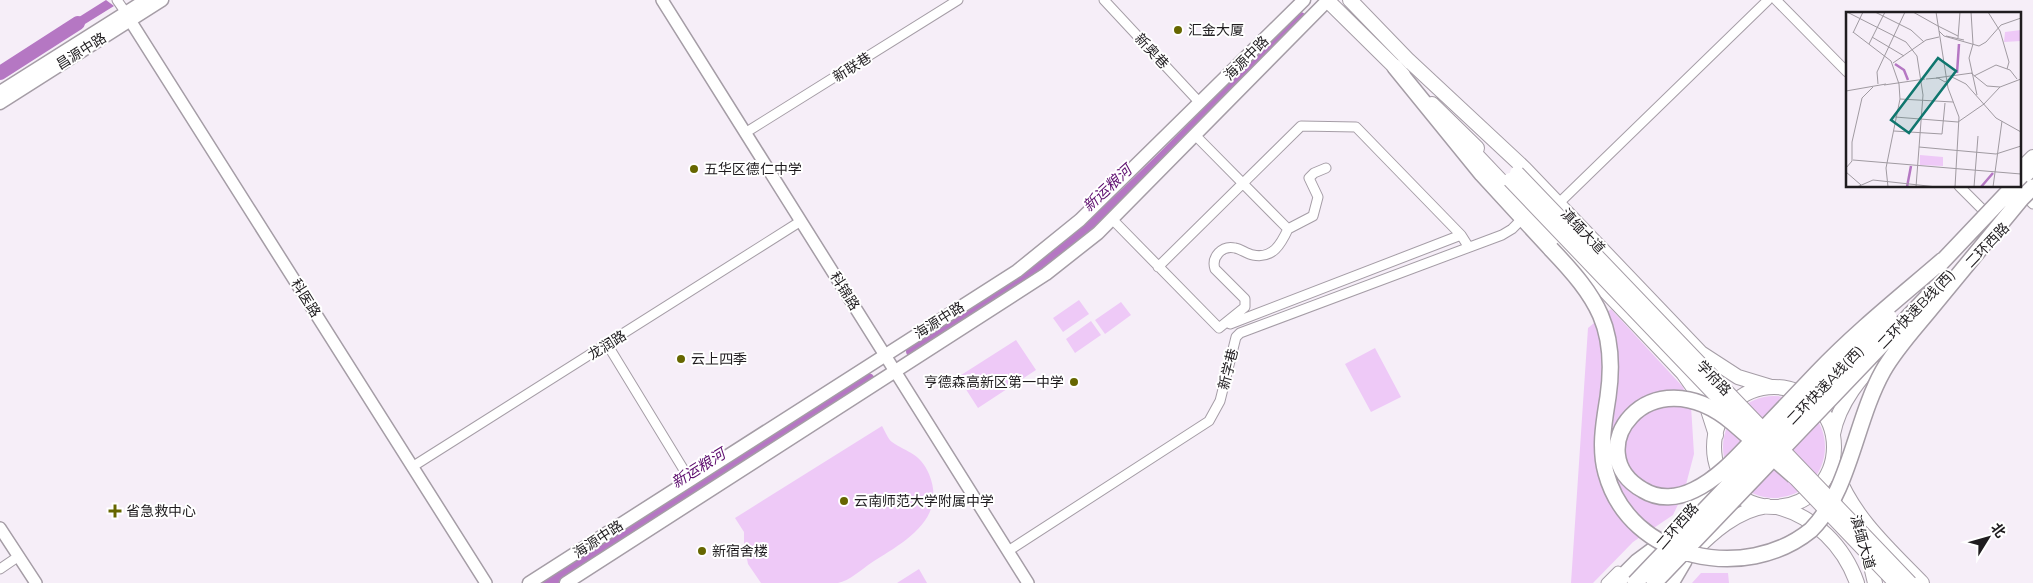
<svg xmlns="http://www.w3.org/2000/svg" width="2033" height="583" font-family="Montserrat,'Noto Sans SC',sans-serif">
<rect width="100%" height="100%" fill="#f6eef8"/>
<!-- green -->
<path fill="#eec9f7" d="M1079,300L1089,314L1063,332L1053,318Z
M1121,302L1131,315L1105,334L1095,320Z
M1611,309L1683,387L1691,406L1694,454L1684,492L1673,515L1633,542L1593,583H1571L1588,328Z
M1091,321L1101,335L1075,353L1066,339Z
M1016,340L1036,370L978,408L958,377Z
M1375,348L1401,397L1371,412L1345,364Z
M1723 447a51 51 0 1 1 102 0a51 51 0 1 1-102 0Z
M882,426C885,431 888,439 892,442C908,453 920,453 929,474C948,520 902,543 871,563C862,569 849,581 838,583C819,583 782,583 761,583L748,564L744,544V532L735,518Z
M919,569L927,583H897Z
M1701,573H1728L1729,583H1692Z"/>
<!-- water -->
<path fill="#b577c3" d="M106,0L114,6L64,37L60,29Z
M53,34L57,41L12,70L7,63Z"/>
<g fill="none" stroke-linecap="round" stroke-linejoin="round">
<!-- river -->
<path stroke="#b577c3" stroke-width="14" d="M0,73L78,23
M913,351C965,318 1020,288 1067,248C1150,177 1224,96 1300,19
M546,583L868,380"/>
<defs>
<path id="minor" d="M117,0L126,13
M1104,0L1200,103
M1776,0L1847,72
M745,133L958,0
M1195,135L1288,229
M1959,186L1983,210
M2029,200L2033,204
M1558,204L1768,0
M1112,219L1219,328L1245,307V299L1215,269C1211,257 1222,245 1235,248C1241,249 1247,254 1253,255C1273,259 1281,244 1288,229L1313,216L1318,197L1309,178L1314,173L1326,168
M1158,267L1301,126L1356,127L1461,235L1468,246
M1230,324L1461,235
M607,344L690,480
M412,467L801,221
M1008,551L1209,421L1220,401L1236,337L1240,333L1502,235L1512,229L1526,215
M0,569L19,556
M1606,583L1618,571"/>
<path id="tertiary" d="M662,0L1028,583
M126,14L486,583
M0,528L36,583"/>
<path id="secondary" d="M0,92L146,0
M0,103L162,0
M529,583L1017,271L1080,220L1304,0
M566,583L1046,274L1098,233L1328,0"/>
<path id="primary" d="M1327,0L1403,75
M1350,0L1411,63
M1405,57L1524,168L1701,353L1738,377L1771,387
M1432,104L1477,148
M1467,145L1683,373L1707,407L1716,435
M2019,171L2033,157
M1714 447a60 60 0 1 1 120 0a60 60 0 1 1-120 0Z
M1833,434C1839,402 1862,376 1883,353
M1837,474C1854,518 1889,549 1922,583
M1777,507C1815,517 1844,546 1857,583
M1668,538L1699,502L1713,477
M1867,549L1875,583
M1691,554C1712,533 1737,510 1767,506"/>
<path id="trunk" d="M1395,67L1482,174L1551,249
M2019,181L2033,167
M1616,583L1637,562L1664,542
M1671,583L1684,561"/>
</defs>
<!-- minor casing -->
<use href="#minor" stroke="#a59da6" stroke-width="11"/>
<!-- tertiary casing -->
<use href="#tertiary" stroke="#a59da6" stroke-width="14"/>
<!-- secondary casing -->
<use href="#secondary" stroke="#a59da6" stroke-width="15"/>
<!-- primary casing -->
<use href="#primary" stroke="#a59da6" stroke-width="16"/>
<!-- trunk casing -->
<use href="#trunk" stroke="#a59da6" stroke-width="18"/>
<!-- minor -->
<use href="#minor" stroke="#fff" stroke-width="9"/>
<!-- tertiary -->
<use href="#tertiary" stroke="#fff" stroke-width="11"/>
<!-- secondary -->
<use href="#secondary" stroke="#fff" stroke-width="12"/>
<!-- primary -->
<use href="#primary" stroke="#fff" stroke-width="14"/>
<!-- trunk -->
<use href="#trunk" stroke="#fff" stroke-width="15"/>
<defs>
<path id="primary-bridge" d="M1517,173L1910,583
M1510,180L1748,429
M1786,468L1896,583"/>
<path id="trunk-bridge" d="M2014,206L2033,187
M1551,249C1597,297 1618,328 1608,397C1604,422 1599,448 1606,473C1630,561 1746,583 1811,530C1850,491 1855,421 1883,371C1896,348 1915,328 1932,307C1962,271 1991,235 2021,199
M1938,266L2014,186
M1794,476L1733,423C1648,352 1577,453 1643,490C1659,500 1678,498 1694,490C1719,478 1738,456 1757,436C1777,415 1797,394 1817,373C1856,332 1900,297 1943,260
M1635,583L1889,317
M1654,583L1936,288"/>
</defs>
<!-- primary-bridge casing -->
<use href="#primary-bridge" stroke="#a59da6" stroke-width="16" stroke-linecap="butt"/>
<!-- trunk-bridge casing -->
<use href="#trunk-bridge" stroke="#a59da6" stroke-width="18" stroke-linecap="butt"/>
<!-- primary-bridge -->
<use href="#primary-bridge" stroke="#fff" stroke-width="14"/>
<!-- trunk-bridge -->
<use href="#trunk-bridge" stroke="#fff" stroke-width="15"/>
</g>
<!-- markers -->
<g fill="#660" stroke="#fff" stroke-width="2">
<circle cx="1178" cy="30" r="5"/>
<circle cx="694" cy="169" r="5"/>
<circle cx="681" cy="359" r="5"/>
<circle cx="1074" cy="382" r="5"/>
<circle cx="844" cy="501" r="5"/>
<path d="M112.5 503.5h5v5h5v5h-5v5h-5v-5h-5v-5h5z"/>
<circle cx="702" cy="551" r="5"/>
</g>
<g text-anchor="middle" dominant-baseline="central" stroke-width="4" stroke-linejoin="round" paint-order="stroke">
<!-- poi labels -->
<g font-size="14" fill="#1f1c1f" stroke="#fff" text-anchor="start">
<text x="1188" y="30">汇金大厦</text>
<text x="704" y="169">五华区德仁中学</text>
<text x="691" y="359">云上四季</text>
<text x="1064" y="382" text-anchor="end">亨德森高新区第一中学</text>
<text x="854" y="501">云南师范大学附属中学</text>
<text x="126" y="511">省急救中心</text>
<text x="712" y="551">新宿舍楼</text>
</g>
<!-- street labels -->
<g font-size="14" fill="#1f1c1f" stroke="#fff">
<text transform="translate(81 51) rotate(-32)">昌源中路</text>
<text transform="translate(1152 51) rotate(47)">新奥巷</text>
<text transform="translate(1246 58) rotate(-45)">海源中路</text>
<text transform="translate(852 67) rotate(-32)">新联巷</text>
<text transform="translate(1583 231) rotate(46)">滇缅大道</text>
<text transform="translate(1987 245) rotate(-46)">二环西路</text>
<text transform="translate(845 291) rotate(58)">科锦路</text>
<text transform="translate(306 298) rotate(58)">科医路</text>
<text transform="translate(1916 309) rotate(-46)">二环快速B线(西)</text>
<text transform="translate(939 320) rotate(-32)">海源中路</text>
<text transform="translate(607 345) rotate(-32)">龙润路</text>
<text transform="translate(1228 369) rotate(-76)">新学巷</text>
<text transform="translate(1714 378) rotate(46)">学府路</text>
<text transform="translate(1825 385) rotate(-46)">二环快速A线(西)</text>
<text transform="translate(1677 526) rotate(-49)">二环西路</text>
<text transform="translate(598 539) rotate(-33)">海源中路</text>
<text transform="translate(1863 542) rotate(74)">滇缅大道</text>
</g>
<!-- water labels -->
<g font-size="15" font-style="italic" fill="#5d0d6e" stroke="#fff">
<text transform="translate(1107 188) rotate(-43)">新运粮河</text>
<text transform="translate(698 468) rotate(-32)">新运粮河</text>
</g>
</g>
<!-- overview -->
<g transform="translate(1846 12)">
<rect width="175" height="175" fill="#f6eef8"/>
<path d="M175,18V29L158,30L159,20ZM74,143L97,145V154L74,153Z" fill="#eec9f7"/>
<path fill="none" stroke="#b577c3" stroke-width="2.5" d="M49,52L58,58L62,68M111,61L113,32M61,175L65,154M135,175L147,161"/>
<path fill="none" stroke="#a09aa1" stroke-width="1" d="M1,0L60,30L71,44L77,83L70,175M29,0L65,18L78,30M67,0L92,14M90,0L102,76L113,105L109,175M125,0L127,32L123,46L131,83M142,0L154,19L163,50L161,57M92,14L112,24M93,19L98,24L133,34L140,30L155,13L175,6M7,20L45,49L53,72L54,87L40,156L42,175M7,21L17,0M100,24L118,28M26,25L58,44M112,26L114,0M23,32L39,0M47,51L80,28L93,25M125,61L141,74L154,75L175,67M128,64L150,53L164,58L171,67M106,65L120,72L150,106L175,120M90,66L126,61M80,67L92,66L99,70L103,67M32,72L31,60L59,0M38,73L79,67M0,79L40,72M54,87L107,90M137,93L154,75M49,105L112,110L138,92M48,119L96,122L99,91M73,135L150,142L175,134M7,148L175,162M0,156L6,149V130L16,86L27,75M0,160L15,173M11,175L27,168L91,175M128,175L132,124M147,175L156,109"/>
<path fill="#0f766e" fill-opacity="0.15" stroke="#0f766e" stroke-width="2.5" d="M92,46L110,59L63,121L45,108Z"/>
<rect width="175" height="175" fill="none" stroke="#1f1c1f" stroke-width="2.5"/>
</g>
<!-- north arrow -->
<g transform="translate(1988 538) rotate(53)" stroke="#ffffff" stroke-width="4" paint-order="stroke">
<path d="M0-4L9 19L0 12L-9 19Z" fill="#1f1c1f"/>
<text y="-8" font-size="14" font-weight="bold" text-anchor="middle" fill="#1f1c1f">北</text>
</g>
</svg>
